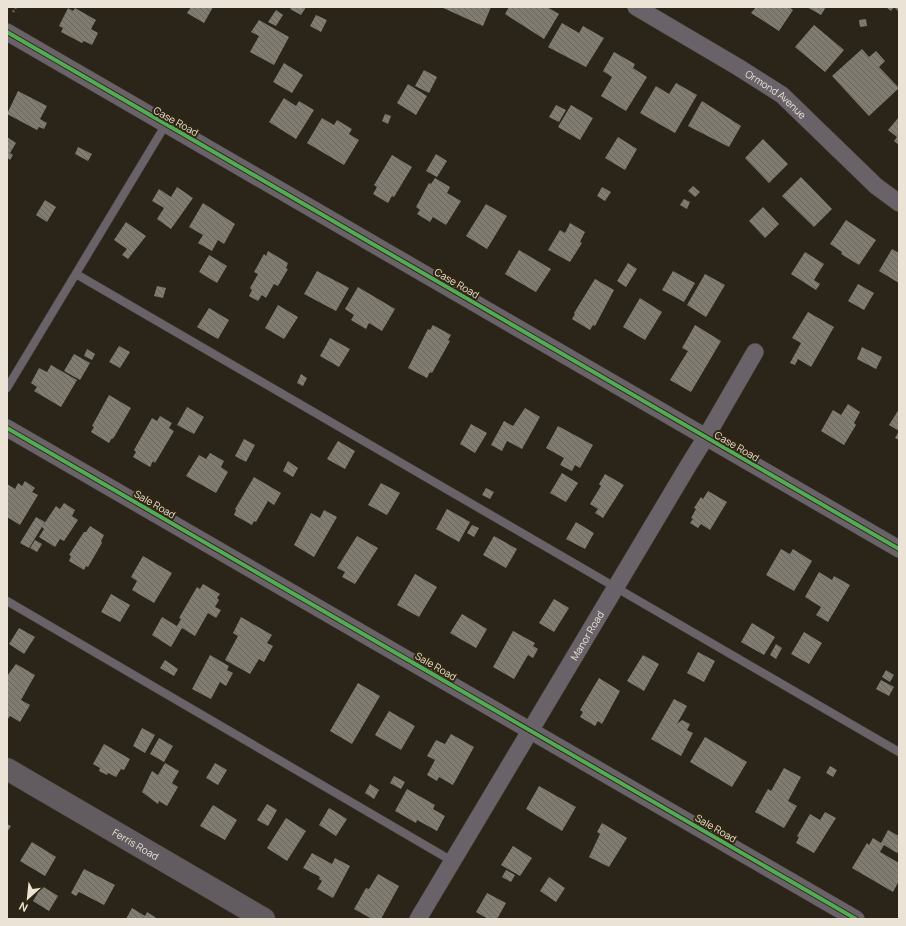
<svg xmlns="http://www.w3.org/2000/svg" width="906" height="926" font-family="Manrope,sans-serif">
<defs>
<pattern id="building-back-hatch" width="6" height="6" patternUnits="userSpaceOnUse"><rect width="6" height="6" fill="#817c72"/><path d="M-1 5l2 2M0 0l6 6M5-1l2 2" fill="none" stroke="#69665e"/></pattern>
</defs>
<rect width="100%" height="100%" fill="#2b2519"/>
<!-- building -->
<path fill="url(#building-back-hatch)" d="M191,7H213L204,23L187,13Z
M292,7H306L301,15L290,9Z
M441,7H491L483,26Z
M509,7H547L559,14L544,39L505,14Z
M756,7H789L793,10L779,31L751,13Z
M807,7H826L821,15Z
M886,7H899V12L894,7L891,11Z
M68,8L73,11L75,8L96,20L91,29L98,33L92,45L84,41L82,43L61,32L63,28L59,26Z
M276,10L283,15L276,26L268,22Z
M316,15L327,20L321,32L310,26Z
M866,19L867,26L860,27L859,20Z
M259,20L289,37L274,65L250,52L259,36L251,32Z
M562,23L579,33L583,26L604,38L586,67L548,47Z
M814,25L844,50L825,72L795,47Z
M862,49L869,57L876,51L885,61L879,67L899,88L869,116L832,76Z
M614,52L635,64L633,68L647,77L626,111L601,96L612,77L603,71Z
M284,63L303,75L292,93L273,82Z
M424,70L437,77L429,93L415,86Z
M676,83L697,95L675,133L640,113L656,86L669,94Z
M408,84L427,96L416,115L397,103Z
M18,91L47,106L40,119L47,123L44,129L39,127L37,130L7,114Z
M284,98L296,106L299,101L314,110L296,139L269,122Z
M702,101L741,126L729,147L688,126Z
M556,105L566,110L559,122L549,117Z
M571,105L593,118L580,140L558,127Z
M385,114L391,116L388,124L382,121Z
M899,117V145L894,141L897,137L888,130Z
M322,118L334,125L337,120L352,129L349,134L359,140L344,165L307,143Z
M7,137L16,143L10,153L13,155L10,160L7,158Z
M618,137L637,149L625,170L605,158Z
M763,139L788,164L769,183L745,158Z
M78,147L92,154L88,161L75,154Z
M436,154L447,161L437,177L426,171Z
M392,155L412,167L394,197L392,196L388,203L373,194L377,187L374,185Z
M801,177L832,209L814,227L782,196Z
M435,178L450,187L447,193L461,201L446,225L433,217L430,222L417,214L420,210L416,207L429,183L431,184Z
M693,186L700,192L695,197L688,191Z
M177,187L193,198L171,229L157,219L164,208L152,201L159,189L171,197Z
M602,187L611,192L605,201L597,196Z
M684,199L690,202L687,209L680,205Z
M45,200L56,207L47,222L36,215Z
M203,203L235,224L224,244L218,240L212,251L198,243L203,235L189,227Z
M486,204L507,216L487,249L466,236Z
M763,207L779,224L765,238L749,221Z
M846,220L876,240L859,265L841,254L842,252L830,244Z
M126,222L146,236L128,259L122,255L127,249L114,240Z
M570,223L585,232L580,242L582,243L570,262L548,250L560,230L565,233Z
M892,249L899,253V283L879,271Z
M519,250L551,269L536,292L505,274Z
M268,251L288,263L286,268L288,269L278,286L274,284L266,298L262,295L258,301L249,296L252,290L250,288L258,274L254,272L264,254L266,256Z
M805,252L824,264L814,280L820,284L816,290L791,274Z
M209,255L227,266L217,283L199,272Z
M628,263L637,269L626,287L617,281Z
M317,271L349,288L336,311L304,294Z
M673,271L695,283L684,302L662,290Z
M705,274L725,285L706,317L687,305Z
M595,279L614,290L595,326L593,325L590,330L572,319L575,314L574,313Z
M858,284L874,293L864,310L848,301Z
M157,286L166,288L163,298L154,296Z
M358,287L395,309L382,331L369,323L366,329L351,320L354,315L345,309Z
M640,298L662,312L645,340L623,327Z
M278,305L298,317L284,339L265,328Z
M209,308L229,320L218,339L197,327Z
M808,312L834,327L811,367L798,359L795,365L790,363L801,343L792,338Z
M433,325L451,335L448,340L450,341L432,373L430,372L427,378L408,368L428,329L430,330Z
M695,325L721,341L691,392L670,380L688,351L682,348Z
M330,338L350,349L339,367L320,356Z
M119,346L130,352L120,368L109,362Z
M862,347L882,357L876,369L857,359Z
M87,349L95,354L92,360L84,356Z
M74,354L90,363L80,380L64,371Z
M51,365L77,380L61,407L34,391L37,387L31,383L39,368L47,372Z
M301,374L307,378L303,386L297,383Z
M109,395L131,408L113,439L112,438L109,443L91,432L94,427L92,426Z
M848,404L860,412L854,423L856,425L844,445L821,431L833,410L841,415Z
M187,407L204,417L194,434L177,425Z
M525,408L540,417L522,449L507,441L502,451L491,445L504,421L513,426Z
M899,409V431L889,425Z
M160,416L172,423L169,428L174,431L155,463L153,461L150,467L133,457L136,452L134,450L152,418L157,421Z
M471,424L487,433L475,453L460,444Z
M558,426L593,445L580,468L575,465L572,471L560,465L564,458L546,448Z
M899,431V440L895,438Z
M244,439L255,445L246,462L235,456Z
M338,441L355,451L345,469L327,459Z
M210,453L224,461L221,467L228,472L216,493L186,476L199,455L206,459Z
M288,461L298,468L293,477L283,471Z
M562,473L578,483L566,502L550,493Z
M605,474L624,485L603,518L595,513L598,509L590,504L601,486L599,484Z
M254,477L281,493L274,505L268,501L256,522L254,521L252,525L234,515L236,510L235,509Z
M25,481L35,488L32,492L38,495L20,525L7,517V484L15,489L18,483L22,486Z
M381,483L400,493L387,515L368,505Z
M486,488L494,492L490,499L482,495Z
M708,491L727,502L710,530L701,524L698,528L690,523L693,519L691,518L696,509L694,508L701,497L703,499Z
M64,503L75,510L72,516L78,520L64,541L60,539L55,547L39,537L44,529L42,527L56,506L60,509Z
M447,509L470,522L459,542L436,529Z
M324,510L337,517L314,557L294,545L311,513L320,518Z
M36,517L45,522L29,548L20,543Z
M576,522L594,533L585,549L566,539Z
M472,525L479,528L474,537L467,533Z
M90,526L104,535L101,541L102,543L88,567L86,566L84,570L69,561L71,556L69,555L84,532H86Z
M357,536L378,548L355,584L342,577L345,572L337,568Z
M494,536L517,549L506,568L483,555Z
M35,540L42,544L37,552L30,548Z
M781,549L790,554L793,549L812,561L794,591L766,575Z
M143,556L172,573L154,603L132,590L137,581L131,577Z
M819,572L832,580L834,576L850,585L828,622L816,615L821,607L805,597Z
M415,574L437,587L419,617L397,605Z
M203,584L220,594L217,598L219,600L215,607L221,610L216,618L208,613L195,636L182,628L171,647L152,635L162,617L177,626L181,619L179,618L197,587L200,589Z
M111,594L130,605L120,622L101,612Z
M554,599L569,608L554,632L539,623Z
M462,614L487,629L476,648L450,633Z
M241,617L272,635L267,643L273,646L264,662L259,659L250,674L225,660L238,636L233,633Z
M752,623L775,637L764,655L741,642Z
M19,628L35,637L24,654L9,644Z
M513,631L535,643L533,646L538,649L533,658L528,655L514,679L493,667Z
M804,632L822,643L809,664L791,654Z
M776,644L782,648L776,659L770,655Z
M698,652L715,661L704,682L687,673Z
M210,655L229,666L227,670L233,673L226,686L220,682L211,699L192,689Z
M643,655L659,664L644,691L627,681Z
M165,660L178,669L174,676L160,668Z
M16,664L35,675L21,700L30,705L20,722L10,716L7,720V676Z
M886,670L894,675L890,682L882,677Z
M599,678L620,691L602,724L598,721L595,726L580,717L583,712L580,710Z
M881,680L894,687L889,696L876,689Z
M358,683L380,696L352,744L330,731Z
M674,699L687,706L677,724L682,720L690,724L687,730L693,733L681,756L651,739Z
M389,711L415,726L401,750L375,735Z
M142,728L155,735L145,753L133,746Z
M451,734L474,747L453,785L439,777L437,781L427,775L435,760L427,756L436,740L445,744Z
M705,737L747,762L732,787L690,762Z
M159,738L173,746L164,762L150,754Z
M104,744L130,759L124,770L121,769L116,777L108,773L107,775L99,771L100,768L93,764Z
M165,763L179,771L172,783L178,787L167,806L159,801L158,804L142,792L152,771L158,775Z
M215,763L227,770L218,785L206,778Z
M830,766L837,770L833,777L826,773Z
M784,768L801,777L788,801L797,806L784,828L755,812L768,789L771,791Z
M394,776L405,782L401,789L390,783Z
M370,784L379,790L374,799L365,793Z
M539,786L576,807L562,831L526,809Z
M407,789L435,805L433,809L445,816L437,831L417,820L416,823L395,811Z
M267,804L277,810L268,826L257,820Z
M213,805L237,820L225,840L200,826Z
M329,808L347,819L336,836L319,825Z
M825,812L836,818L814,853L796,843L799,837L797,836L810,814L820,820Z
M286,818L306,831L287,861L267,848Z
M602,823L627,838L609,867L589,857L600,834L597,832Z
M7,824L11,826L7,832Z
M888,830L899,836V850L897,853L884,845L880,852L899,863V881L893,892L852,868L867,843L869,845L873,838L881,843Z
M32,842L56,857L45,876L20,861Z
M513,846L532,858L520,876L501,865Z
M312,853L332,864L335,858L350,866L333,898L317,889L322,881L319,879L320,877L303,868Z
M84,869L115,885L104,905L79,892L76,896L71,893Z
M506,870L515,875L511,882L502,877Z
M378,874L399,886L381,919H372L354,909L366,888L369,889Z
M549,877L565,888L556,902L540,891Z
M42,886L58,896L49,911L33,901Z
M487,893L506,903L497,919H488L476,912Z
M132,908L145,916L147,912L158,919H126Z"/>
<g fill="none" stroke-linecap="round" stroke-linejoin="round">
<defs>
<path id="service" d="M76,274L899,752
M7,388L166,124
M7,601L452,861"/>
<g id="minor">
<path id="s1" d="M636,7L738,67L782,95L876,186L899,203"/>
<path d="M7,32L899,549"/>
<path d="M7,428L856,919"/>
<path id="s2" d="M418,919L688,466L706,437L755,352"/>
</g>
<g id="secondary">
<path id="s3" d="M7,769L264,919"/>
</g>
</defs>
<!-- service casing -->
<use href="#service" stroke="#443f35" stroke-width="9"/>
<!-- minor casing -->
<use href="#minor" stroke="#443f35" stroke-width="18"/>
<!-- secondary casing -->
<use href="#secondary" stroke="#443f35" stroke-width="23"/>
<!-- path -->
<path stroke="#676265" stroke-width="2.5" stroke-dasharray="2 2" stroke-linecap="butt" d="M13,12L16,7"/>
<!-- service -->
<use href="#service" stroke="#696269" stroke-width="8"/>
<!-- minor -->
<use href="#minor" stroke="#696269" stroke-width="17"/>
<!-- secondary -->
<use href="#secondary" stroke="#625b5f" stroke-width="22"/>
<defs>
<path id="cycleway" d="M7,32L899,549
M7,428L856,919"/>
</defs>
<!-- cycleway casing -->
<use href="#cycleway" stroke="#322712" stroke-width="6"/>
<!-- cycleway -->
<use href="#cycleway" stroke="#51ab58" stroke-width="4"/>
</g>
<g text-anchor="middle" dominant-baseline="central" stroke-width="4" stroke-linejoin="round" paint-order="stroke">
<!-- street labels -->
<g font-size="10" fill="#ebe3d6" stroke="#322712">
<text stroke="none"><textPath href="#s1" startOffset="165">Ormond Avenue</textPath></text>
<text transform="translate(176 121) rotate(29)">Case Road</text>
<text transform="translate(457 283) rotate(30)">Case Road</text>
<text transform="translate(737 446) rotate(30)">Case Road</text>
<text transform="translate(155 504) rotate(30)">Sale Road</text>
<text stroke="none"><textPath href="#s2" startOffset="330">Manor Road</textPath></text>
<text transform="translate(436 666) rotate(30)">Sale Road</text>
<text transform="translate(716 828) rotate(30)">Sale Road</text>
<text stroke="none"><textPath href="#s3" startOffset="149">Ferris Road</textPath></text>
</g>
</g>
<!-- border -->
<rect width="906" height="926" fill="none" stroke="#ebe3d6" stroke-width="16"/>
<!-- north arrow -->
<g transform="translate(28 898) rotate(207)" stroke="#322712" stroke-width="3" paint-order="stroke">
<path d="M0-3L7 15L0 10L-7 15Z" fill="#ebe3d6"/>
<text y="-6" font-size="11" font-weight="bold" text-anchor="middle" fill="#ebe3d6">N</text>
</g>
</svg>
